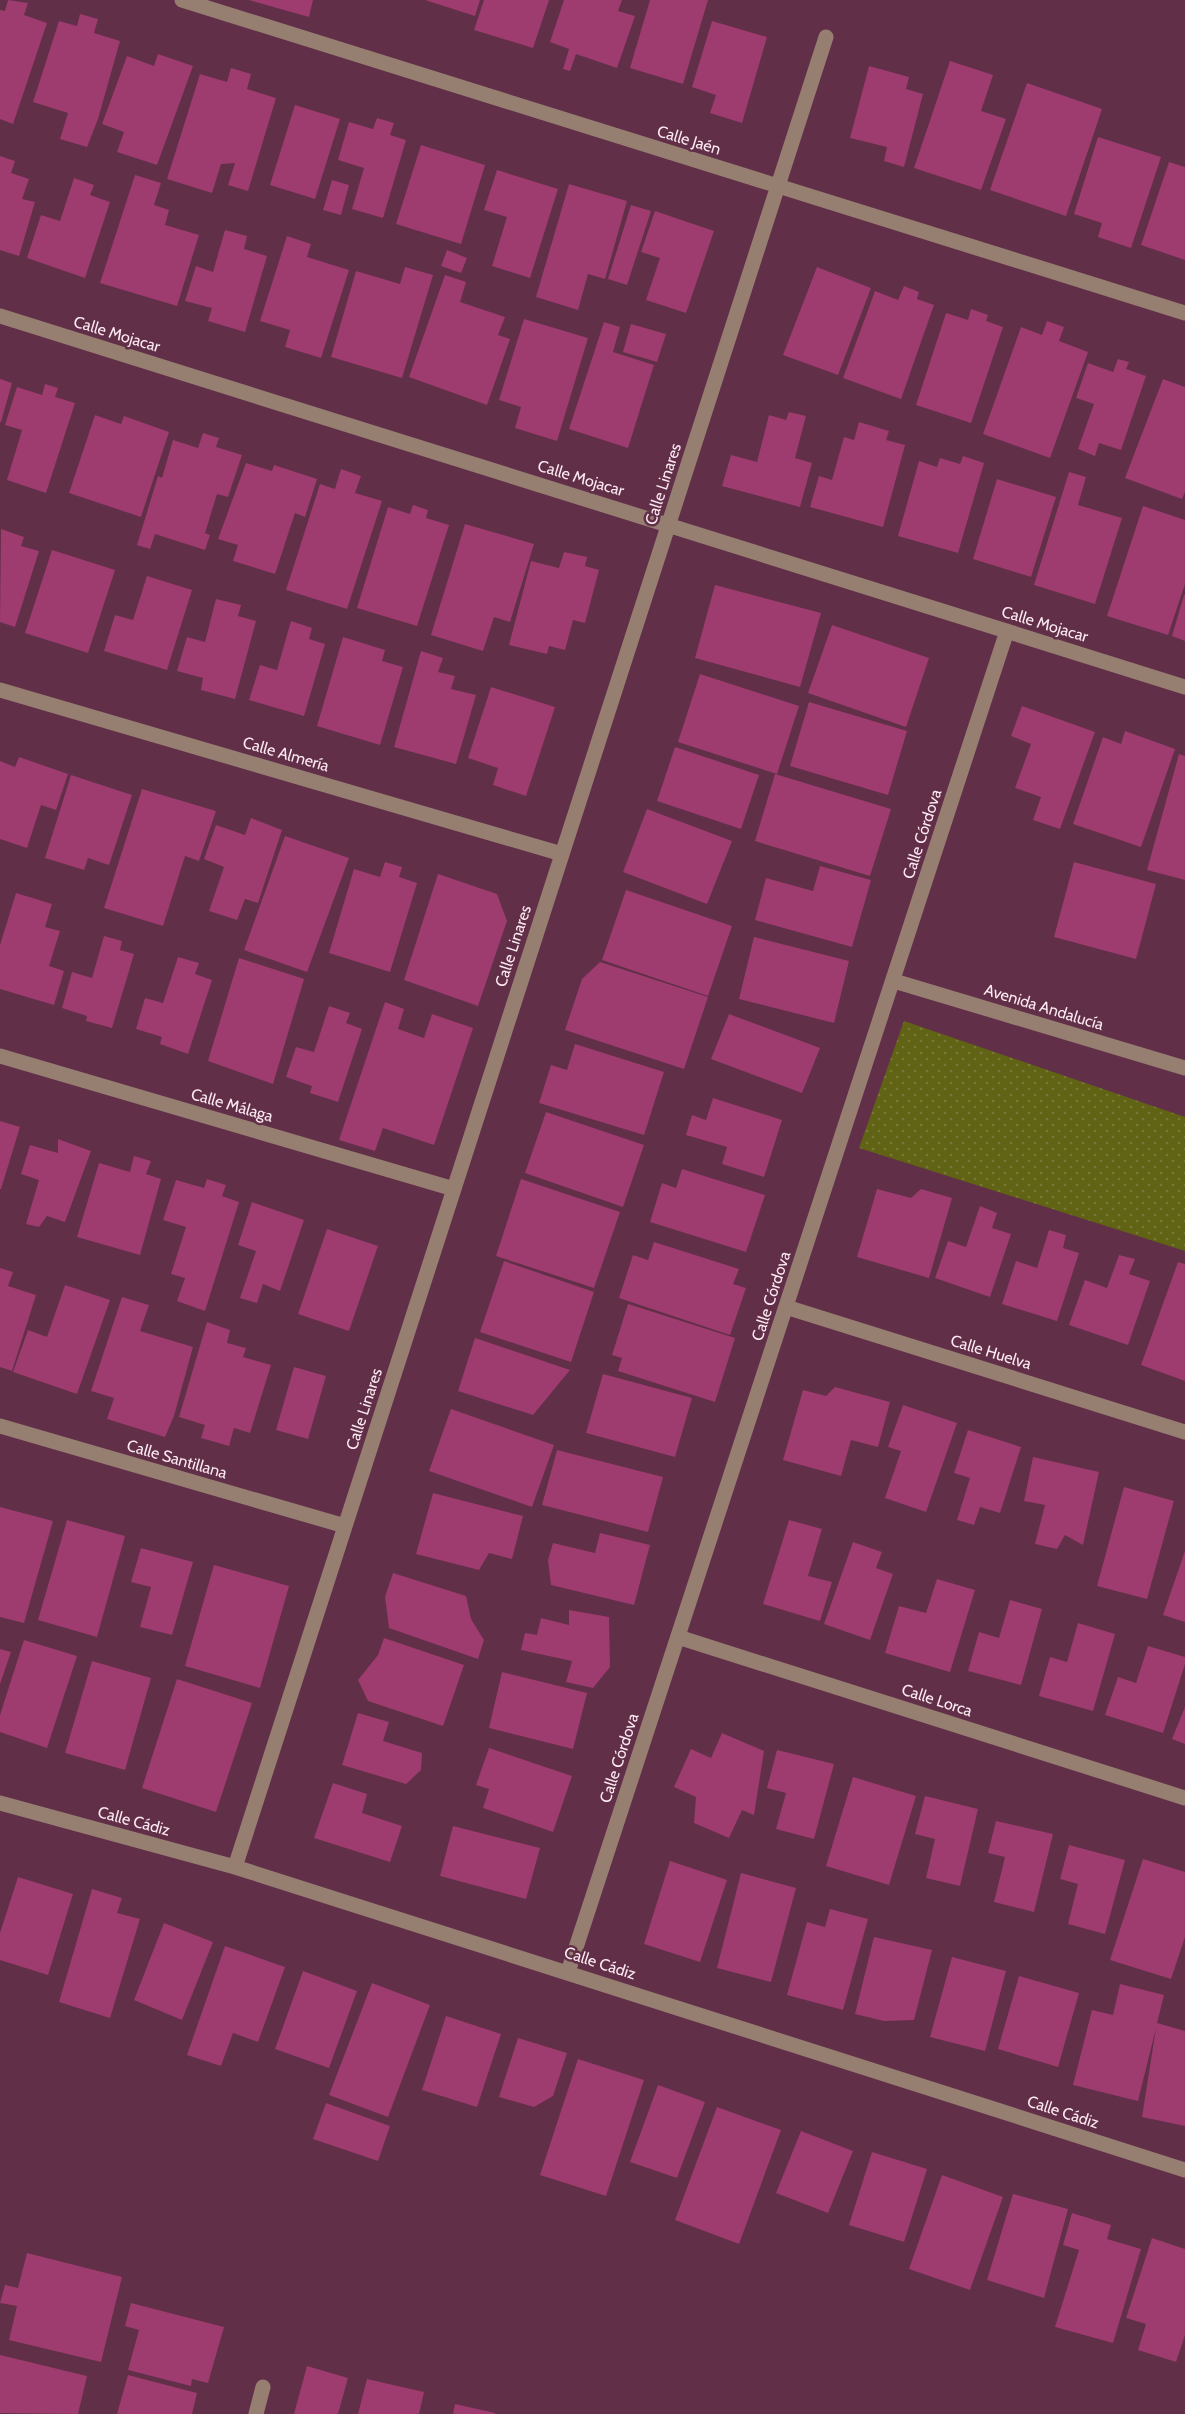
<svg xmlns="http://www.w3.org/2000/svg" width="1185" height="2414" font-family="Cabin,sans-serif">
<defs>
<pattern id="grass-dots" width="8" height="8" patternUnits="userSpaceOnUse" patternTransform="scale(1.5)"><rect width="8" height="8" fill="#606214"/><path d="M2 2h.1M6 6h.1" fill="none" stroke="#787837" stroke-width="1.8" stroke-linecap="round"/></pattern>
</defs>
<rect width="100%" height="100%" fill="#612f48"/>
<!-- grass -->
<path fill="url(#grass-dots)" d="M904,1021L1185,1117V1251L859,1148Z"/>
<!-- building -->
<path fill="#9e3b6f" d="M8,0L28,3L24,15L47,23L13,124L0,119V10L5,11Z
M249,0H313L309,17Z
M425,0H480L475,16Z
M484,0H549L533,48L474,30Z
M564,0H622L618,11L635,16L617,68L576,54L570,71L563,69L569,49L550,42Z
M650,0H708L683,84L630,68Z
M80,14L98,19L94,33L120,41L98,119L87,147L60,139L68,113L33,102L59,21L77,26Z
M712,21L767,37L742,123L710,113L716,95L692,87Z
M158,54L193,66L157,165L117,152L124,132L102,124L127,56L154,66Z
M950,61L993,75L981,111L1006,119L981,190L914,168Z
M869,66L909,77L906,89L923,94L904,167L884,161L887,147L850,138Z
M231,68L251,74L247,89L276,98L248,191L228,185L235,163L221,164L212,193L167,179L200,74L227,82Z
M1027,83L1102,109L1066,216L990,190Z
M295,105L340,119L315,199L270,185Z
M377,118L394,123L390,135L406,140L383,218L352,209L364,168L338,160L349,122L373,129Z
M1098,137L1161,157L1131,248L1098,237L1102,223L1074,214Z
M421,145L485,165L461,244L396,224Z
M0,156L15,161L11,173L29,179L22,199L35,202L19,256L0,250Z
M1169,162L1185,167V260L1141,245Z
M497,170L558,189L530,278L492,266L507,217L484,210Z
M135,175L161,183L154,205L169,210L165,225L199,235L177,306L100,283Z
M74,178L94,185L90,195L110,202L85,278L27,258L41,215L60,221Z
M332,180L349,185L341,215L323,210Z
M569,184L627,201L605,279L588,274L578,310L536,297Z
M631,205L651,211L627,285L608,279Z
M655,211L714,231L686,313L646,300L660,258L641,252Z
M225,230L247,236L244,249L267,256L245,332L208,321L212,308L185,301L196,266L213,272Z
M287,236L311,244L307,257L349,270L321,358L285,347L290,330L260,321Z
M447,250L467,258L461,273L441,266Z
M405,267L433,275L402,378L331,357L356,271L400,284Z
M817,267L871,288L838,375L783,355Z
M445,275L466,282L460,302L505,317L498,335L510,339L487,405L409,377Z
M904,286L919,292L917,299L934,305L901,399L843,378L875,291L898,300Z
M971,309L988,315L986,321L1003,327L971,423L916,405L946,313L968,320Z
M524,319L588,338L557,441L515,428L521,407L499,400Z
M1047,321L1064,327L1059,341L1088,352L1050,458L983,434L1021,327L1042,335Z
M604,322L620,327L613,352L654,365L628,448L569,429Z
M631,324L666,334L657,362L623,352Z
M1118,359L1129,362L1126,369L1146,376L1121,450L1099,443L1095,456L1078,449L1094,404L1076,398L1088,363L1113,372Z
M0,379L12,383L1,422H0Z
M1163,379L1185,387V492L1182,499L1125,478Z
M45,384L58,388L55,397L75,403L46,493L7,480L22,430L5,425L17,387L42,395Z
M789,412L806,416L795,458L812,463L800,507L722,486L731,455L757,462L769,415L786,420Z
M95,415L121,424L124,416L169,432L141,517L69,493Z
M859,422L889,431L886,440L905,445L883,527L810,507L819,476L832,480L844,437L854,440Z
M203,433L219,438L216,447L242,455L228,497L217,494L205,533L210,535L205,550L155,534L150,549L137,545L158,476L162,478L173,440L198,448Z
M963,456L984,463L958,553L898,536L919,461L937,467L940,458L960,464Z
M246,463L272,471L274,465L317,479L305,517L295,513L275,574L233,561L238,545L218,539Z
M341,469L361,476L355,493L382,501L347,609L286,590L320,484L335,489Z
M1069,472L1086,477L1078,505L1122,518L1095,604L1034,585Z
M997,479L1056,497L1031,577L973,559Z
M413,505L428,510L426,518L449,525L417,626L357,608L388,507L410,514Z
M1143,506L1185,520V584L1168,635L1107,616Z
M465,524L534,544L510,622L494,617L483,651L431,635Z
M1,529L24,537L21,546L39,551L15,627L0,622Z
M52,550L115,570L88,653L25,633Z
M564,552L587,557L585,566L599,570L585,623L573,620L565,650L549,646L547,654L509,645L531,561L559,568Z
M147,576L192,590L167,670L104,651L115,615L133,620Z
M715,585L821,613L800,687L695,658Z
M1184,595H1185V641L1172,636Z
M216,599L241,605L238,616L256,621L235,699L201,690L203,678L177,671L187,637L205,642Z
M291,621L312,628L309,639L325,644L304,716L249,700L260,665L277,670Z
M832,625L929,658L906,727L808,693Z
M343,637L385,650L382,661L403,667L380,745L317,726Z
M421,651L443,658L438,672L455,676L451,689L476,695L456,764L394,747Z
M700,674L799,706L777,774L678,742Z
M491,687L555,707L526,796L493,785L498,768L468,758Z
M809,702L907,731L888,795L790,766Z
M1022,706L1095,732L1060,829L1033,820L1041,797L1015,788L1031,744L1011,736Z
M1125,731L1175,749L1141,847L1073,824L1103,737L1121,744Z
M675,747L759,775L741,829L657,801Z
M1179,754L1185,756V880L1147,870Z
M19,757L68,774L56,810L41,805L27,848L0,839V761L15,767Z
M775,774L891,809L870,876L755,841Z
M71,775L132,795L109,865L88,858L84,870L45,858Z
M142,789L216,811L199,861L185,856L163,926L104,908Z
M647,809L732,841L707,904L623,872Z
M251,818L282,830L258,903L245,899L237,920L209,911L224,867L204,859L216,825L245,835Z
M285,836L349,858L307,972L244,950Z
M385,862L402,867L399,877L417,883L390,972L329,953L354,869L380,877Z
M1074,862L1156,884L1136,959L1054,937Z
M820,866L871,880L852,947L755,920L766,878L813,891Z
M438,874L497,894L507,921L478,1006L404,980Z
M626,890L732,926L708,996L602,960Z
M16,893L52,904L45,927L60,931L49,966L64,971L54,1005L0,989V945Z
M104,936L122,941L120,950L134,954L112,1028L86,1021L87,1016L62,1008L72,972L92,978Z
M754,937L849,961L834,1023L739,999Z
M178,957L199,963L195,974L212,980L188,1054L160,1044L162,1037L136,1029L145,998L163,1003Z
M239,958L304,979L273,1084L208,1061Z
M600,962L708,997L684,1069L565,1030L582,979Z
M385,1002L404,1009L398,1029L424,1038L432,1014L473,1028L434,1145L383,1128L375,1151L339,1140Z
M329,1006L350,1013L346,1023L362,1029L338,1102L310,1093L312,1086L286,1077L296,1047L314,1052Z
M729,1014L820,1048L802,1093L711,1059Z
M575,1044L664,1072L644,1135L539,1103L551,1065L567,1070Z
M713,1098L782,1120L764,1177L722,1164L727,1147L686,1135L692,1115L706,1120Z
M546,1112L644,1145L623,1207L525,1173Z
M0,1121L20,1127L1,1189H0Z
M58,1139L91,1151L65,1222L47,1216L39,1227L26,1224L39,1180L21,1174L30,1145L58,1153Z
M134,1156L151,1161L146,1174L161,1179L140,1255L77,1237L99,1163L130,1172Z
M682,1169L765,1195L746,1252L650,1222L662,1183L676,1188Z
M207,1179L226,1185L222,1196L239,1202L205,1311L177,1301L185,1278L171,1274L186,1227L163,1220L176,1180L204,1188Z
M521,1179L620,1212L594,1288L496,1256Z
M877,1189L911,1198L921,1189L952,1198L929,1278L857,1257Z
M252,1202L304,1220L280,1291L263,1284L257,1303L240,1298L256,1251L238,1245Z
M980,1206L997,1213L992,1228L1011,1234L990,1297L935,1278L948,1241L966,1247Z
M327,1229L378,1246L349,1331L298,1314Z
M1049,1230L1066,1235L1063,1248L1079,1253L1057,1321L1002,1304L1016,1261L1037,1268Z
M654,1242L739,1269L733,1284L746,1288L730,1335L619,1298L633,1255L648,1260Z
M1119,1255L1135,1259L1129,1274L1150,1281L1128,1345L1069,1325L1085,1280L1107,1288Z
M504,1261L594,1292L571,1362L480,1332Z
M1178,1262L1185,1264V1381L1141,1365Z
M0,1268L13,1272L8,1286L36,1295L12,1371L0,1367Z
M65,1285L110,1300L77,1394L13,1372L28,1330L47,1337Z
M122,1297L149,1305L140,1331L193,1347L174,1416L165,1437L107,1419L114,1398L91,1391Z
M628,1304L735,1338L715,1402L618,1371L622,1358L612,1355Z
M207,1322L230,1330L227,1343L246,1348L243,1357L271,1365L250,1433L234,1428L229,1446L201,1438L205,1425L179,1417Z
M475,1338L570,1370L533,1415L458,1391Z
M294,1367L326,1376L308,1439L276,1430Z
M603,1374L692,1398L675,1457L586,1433Z
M835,1387L890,1402L878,1447L851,1440L841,1476L783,1460L803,1390L826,1396Z
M903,1405L957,1423L926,1512L885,1498L901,1451L888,1447Z
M451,1409L554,1445L532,1507L429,1471Z
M968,1430L1021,1447L1000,1513L980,1507L974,1525L957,1520L970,1478L954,1473Z
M557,1450L663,1477L648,1532L542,1505Z
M1033,1457L1099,1472L1083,1545L1065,1535L1057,1549L1035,1544L1045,1505L1024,1501Z
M1124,1487L1174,1501L1147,1599L1097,1586Z
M433,1493L523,1516L512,1559L489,1553L479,1570L416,1554Z
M0,1507L53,1521L24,1623L0,1617Z
M67,1520L125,1536L97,1637L38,1620Z
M789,1520L822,1529L808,1576L832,1582L820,1621L763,1604Z
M600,1533L650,1545L634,1605L551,1585L548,1560L553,1543L595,1553Z
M853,1542L882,1552L876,1568L893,1574L870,1640L824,1624Z
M141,1548L193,1562L172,1635L140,1627L151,1587L131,1582Z
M1185,1551V1622L1163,1615Z
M214,1565L289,1586L260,1688L185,1666Z
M393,1573L466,1596L471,1619L484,1640L478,1659L389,1628L385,1597Z
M937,1579L975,1590L950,1672L885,1653L899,1606L926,1613Z
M1010,1600L1042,1609L1021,1685L968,1671L979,1632L999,1638Z
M569,1610L609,1617L610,1667L593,1688L566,1682L572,1661L521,1650L525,1633L537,1635L541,1618L569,1625Z
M1078,1623L1115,1634L1093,1711L1039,1696L1050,1657L1067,1662Z
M384,1638L464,1665L443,1726L368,1701L358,1680L378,1655Z
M24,1640L77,1656L47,1748L0,1732V1715Z
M1148,1646L1185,1657V1664L1163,1733L1105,1715L1118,1677L1136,1683Z
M0,1649L11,1652L0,1684Z
M92,1661L151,1678L125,1770L65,1753Z
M502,1672L587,1693L573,1749L489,1728Z
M177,1679L252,1703L216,1812L142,1788Z
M1185,1707V1744L1172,1739Z
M358,1713L389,1722L383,1741L422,1753L421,1770L406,1784L342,1765Z
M722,1733L764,1751L754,1815L742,1810L729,1838L694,1823L696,1797L674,1787L691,1749L711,1758Z
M489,1748L572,1776L553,1832L483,1808L489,1789L476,1785Z
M777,1750L834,1764L814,1839L776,1829L786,1793L767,1788Z
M853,1777L916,1796L889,1885L826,1866Z
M333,1783L367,1794L362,1813L402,1826L390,1862L314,1838Z
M925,1796L978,1809L960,1886L926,1878L935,1839L915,1834Z
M996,1821L1053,1834L1034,1912L994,1902L1005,1857L988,1853Z
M453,1826L540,1848L526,1899L440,1876Z
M1069,1845L1125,1860L1105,1934L1068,1924L1078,1884L1060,1879Z
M1143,1859L1185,1872V1937L1171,1979L1110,1960Z
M670,1861L727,1880L700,1962L644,1944Z
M741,1873L796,1888L771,1982L717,1968Z
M18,1877L73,1894L48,1975L0,1960V1933Z
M92,1889L122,1898L117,1913L140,1919L110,2018L59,2002Z
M830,1909L868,1919L843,2010L787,1995L807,1922L825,1927Z
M164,1923L213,1942L182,2020L134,2000Z
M874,1937L932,1950L914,2020L884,2021L855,2014Z
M225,1946L285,1967L258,2042L233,2033L221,2066L187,2055Z
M952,1957L1006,1971L985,2051L930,2037Z
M303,1971L357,1991L329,2068L275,2049Z
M1019,1976L1079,1993L1058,2067L998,2049Z
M372,1983L430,2005L388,2117L329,2095Z
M1120,1984L1164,1995L1157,2023L1185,2031V2126L1142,2117L1156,2028L1138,2101L1073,2085L1092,2010L1113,2015Z
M446,2016L501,2034L477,2107L422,2090Z
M518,2038L567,2053L553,2096L534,2107L499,2097Z
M578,2059L644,2080L606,2196L540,2175Z
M658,2085L705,2102L677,2178L630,2162Z
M326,2103L390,2126L378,2161L313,2139Z
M717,2107L781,2130L739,2244L675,2220Z
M801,2131L853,2151L828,2213L776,2193Z
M872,2152L927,2169L904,2242L849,2225Z
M942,2175L1003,2197L970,2290L909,2269Z
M1013,2194L1068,2209L1044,2298L987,2280Z
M1072,2213L1111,2225L1107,2239L1141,2249L1113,2343L1055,2327L1079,2250L1063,2245Z
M1152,2238L1185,2249V2335L1176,2362L1138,2350L1146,2324L1126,2318Z
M27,2253L122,2277L101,2362L9,2340L17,2306L0,2303L5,2285L18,2288Z
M131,2303L224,2327L208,2383L192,2379L191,2386L128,2370L139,2330L125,2326Z
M0,2355L87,2376L78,2414L0,2413Z
M307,2366L348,2378L338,2414H294Z
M128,2375L197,2393L192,2414H117Z
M367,2379L424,2392L419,2414H358Z
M455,2404L495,2413V2414H453Z"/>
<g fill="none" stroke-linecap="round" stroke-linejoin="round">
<!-- minor -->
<path stroke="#967e71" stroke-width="15" d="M182,0L1185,313
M0,316L1185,687
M0,690L562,854
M894,981L1185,1068
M0,1056L454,1189
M786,1307L1185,1432
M0,1426L345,1526
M678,1637L1185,1798
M0,1803L235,1867L1185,2170
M235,1867L826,37
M568,1972L1007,631
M256,2414L263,2387"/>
</g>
<g text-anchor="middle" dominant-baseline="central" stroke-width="5" stroke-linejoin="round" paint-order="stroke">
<!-- street labels -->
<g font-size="16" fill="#fce9f1" stroke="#612f48">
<text transform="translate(689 140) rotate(17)">Calle Jaén</text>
<text transform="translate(117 334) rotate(17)">Calle Mojacar</text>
<text transform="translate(581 478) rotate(17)">Calle Mojacar</text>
<text transform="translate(663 484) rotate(-72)">Calle Linares</text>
<text transform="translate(1045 624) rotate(17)">Calle Mojacar</text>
<text transform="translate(286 754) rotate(16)">Calle Almería</text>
<text transform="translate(922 834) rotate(-72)">Calle Córdova</text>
<text transform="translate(513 946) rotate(-72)">Calle Linares</text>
<text transform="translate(1044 1007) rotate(17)">Avenida Andalucía</text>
<text transform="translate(232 1105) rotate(16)">Calle Málaga</text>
<text transform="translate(771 1296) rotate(-72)">Calle Córdova</text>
<text transform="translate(991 1352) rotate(17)">Calle Huelva</text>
<text transform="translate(364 1409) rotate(-72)">Calle Linares</text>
<text transform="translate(177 1459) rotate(16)">Calle Santillana</text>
<text transform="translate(937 1700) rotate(18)">Calle Lorca</text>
<text transform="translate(619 1758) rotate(-72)">Calle Córdova</text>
<text transform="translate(134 1821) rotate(15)">Calle Cádiz</text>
<text transform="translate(600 1963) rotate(18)">Calle Cádiz</text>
<text transform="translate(1063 2112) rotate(18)">Calle Cádiz</text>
</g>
</g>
</svg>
